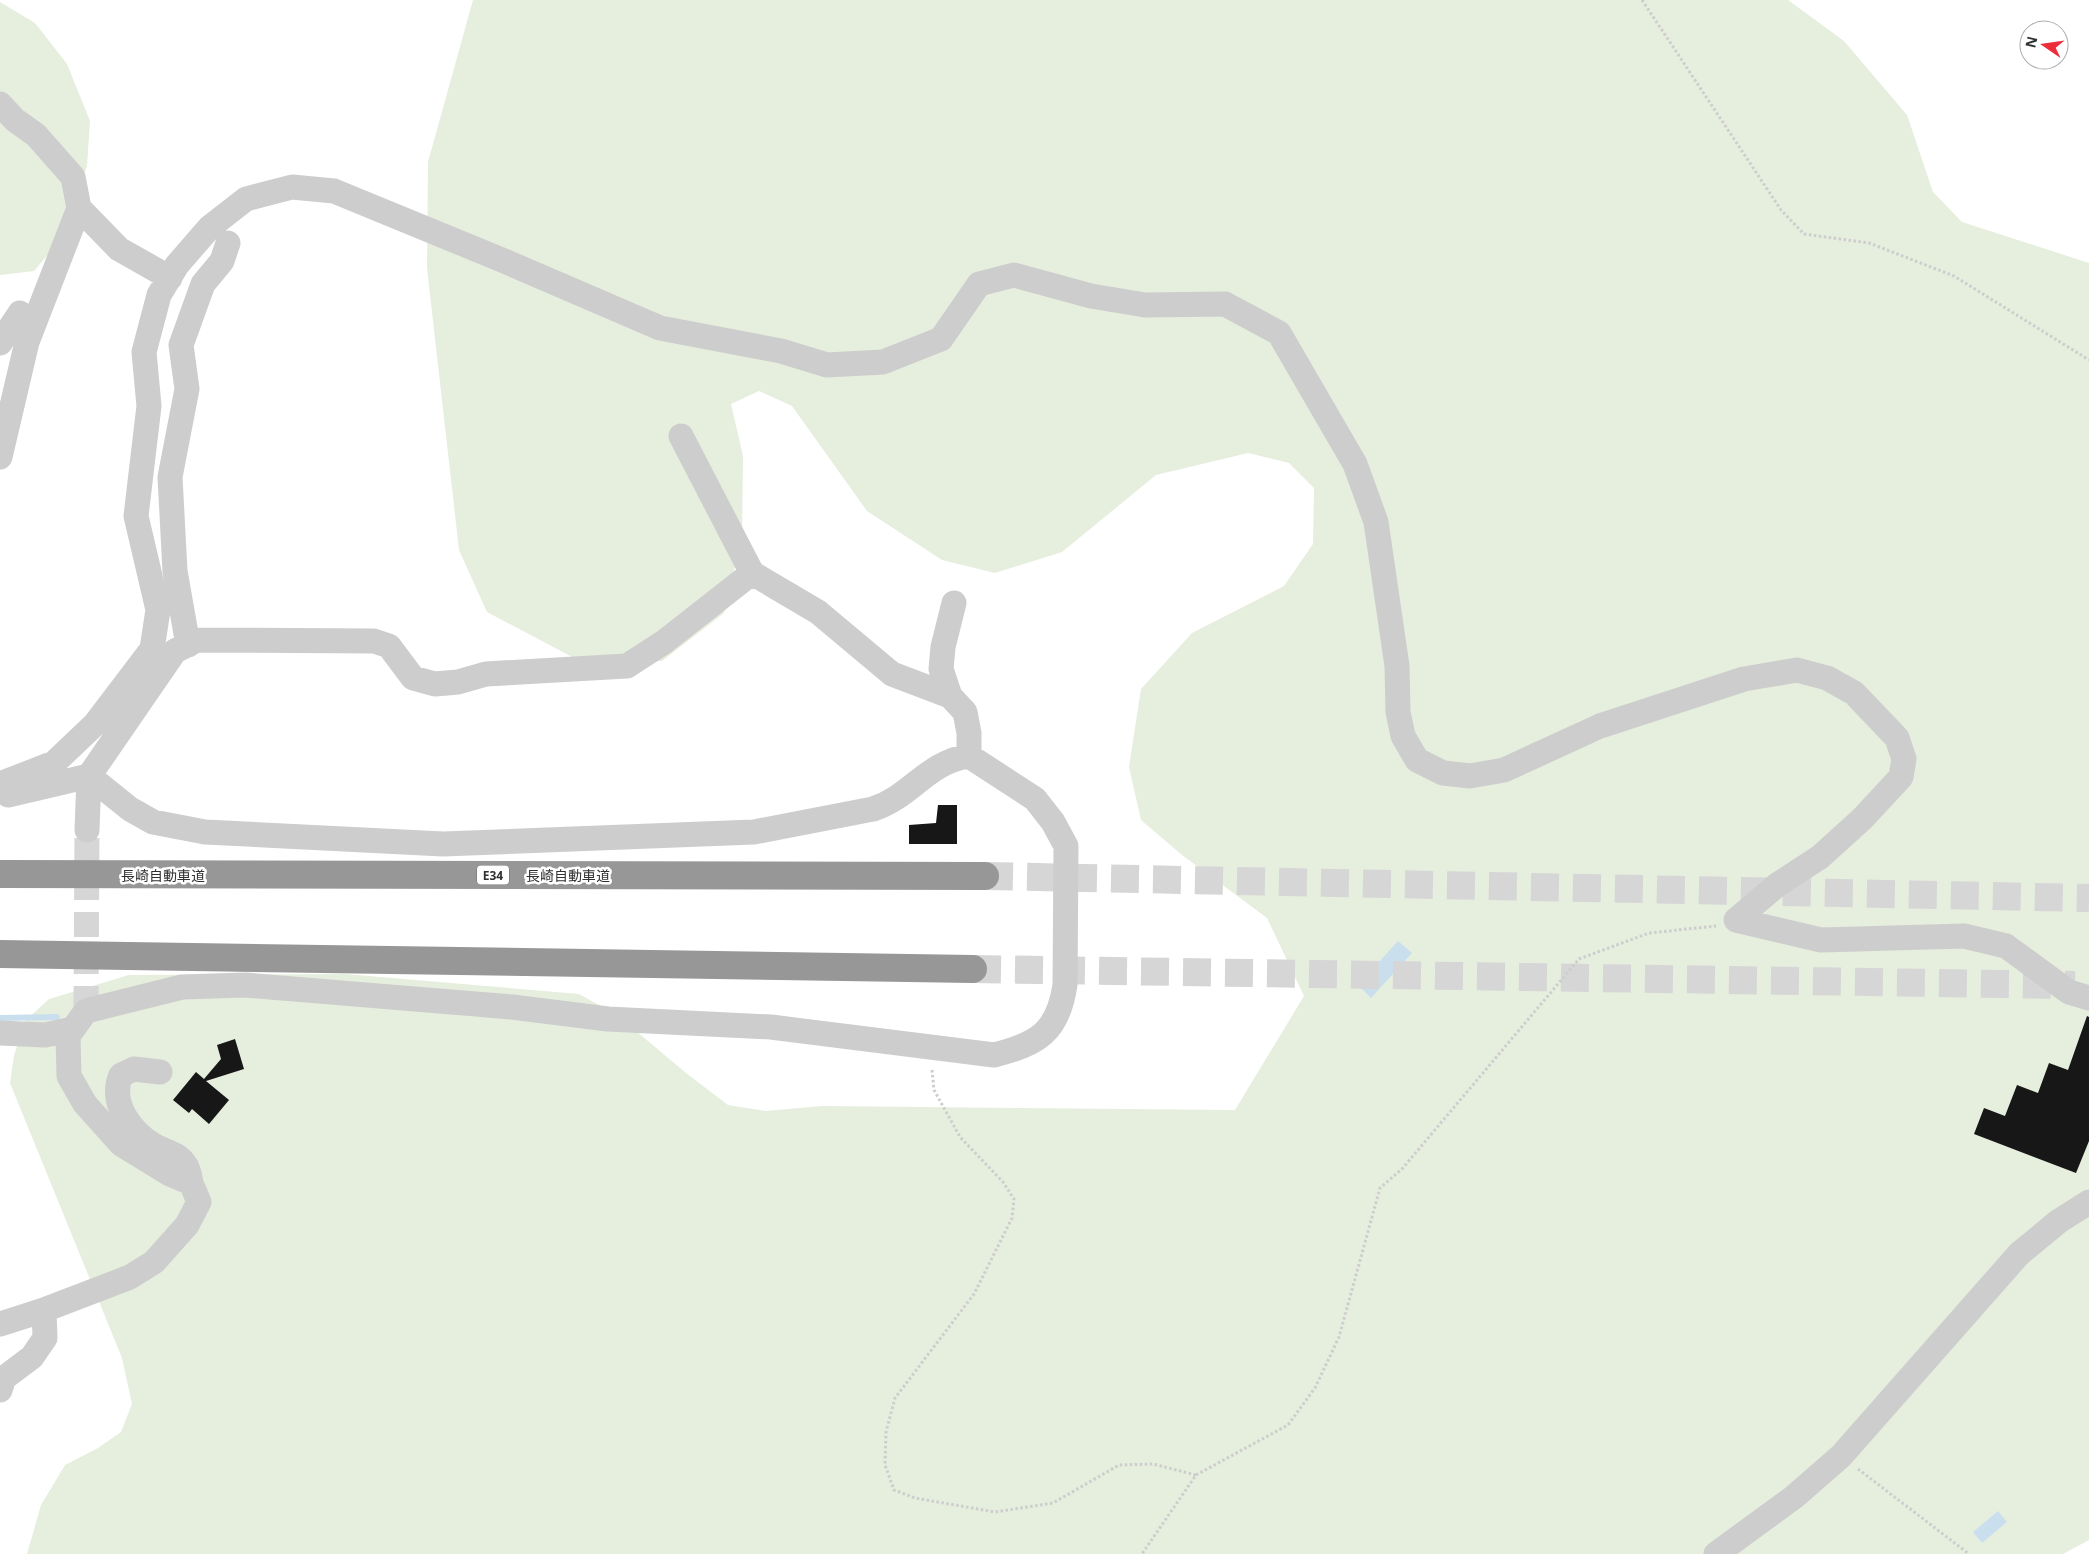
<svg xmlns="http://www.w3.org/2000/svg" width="2089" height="1554" font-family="'Noto Sans','Noto Sans JP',sans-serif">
<rect width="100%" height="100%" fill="#fff"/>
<!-- green -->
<path fill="#e6eede" d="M473,0H1788L1844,41L1907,115L1933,192L1962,222L2089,263V1540L2063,1554H27L41,1505L65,1465L98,1448L121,1432L132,1404L122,1358L10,1083L14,1056L24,1022L49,999L129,975L345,974L579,994L617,1015L686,1073L728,1105L766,1111L822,1106L1235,1110L1304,996L1267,918L1182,855L1141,820L1129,767L1141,689L1192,633L1284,586L1313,544L1314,488L1289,463L1248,453L1156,475L1062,552L995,573L942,560L867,511L792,406L759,391L731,404L743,456L742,537L724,613L662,661L576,659L487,612L459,550L427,268L428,162Z
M0,2L35,23L67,64L90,121L87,166L61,239L34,271L0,275Z"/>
<!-- water -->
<path fill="#cadfee" d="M1398,941L1412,953L1371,998L1358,985Z
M1998,1511L2007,1522L1982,1543L1973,1532Z"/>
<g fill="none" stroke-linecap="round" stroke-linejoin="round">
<!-- stream -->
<path stroke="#cadfee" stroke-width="6" d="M0,1018L57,1017"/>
</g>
<!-- building -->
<path fill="#171717" d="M938,805H957V844H909V825L936,823Z
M2087,1016L2089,1017V1141L2076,1173L1974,1134L1984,1108L2005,1116L2017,1085L2038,1093L2049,1063L2068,1070Z
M235,1039L244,1069L206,1081L229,1100L209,1124L192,1109L189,1113L173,1100L196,1072L204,1079L221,1059L217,1045Z"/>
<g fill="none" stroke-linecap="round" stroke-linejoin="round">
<!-- minor-tunnel -->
<path stroke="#d6d6d6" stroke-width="25" stroke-dasharray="25 12" stroke-linecap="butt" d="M86,1011L87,830"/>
<!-- highway-tunnel -->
<path stroke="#d6d6d6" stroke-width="28" stroke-dasharray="28 14" stroke-linecap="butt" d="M985,876L2089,898
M973,969L2075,985"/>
<!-- path -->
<path stroke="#cdcdcd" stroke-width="3" stroke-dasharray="2.5 2.5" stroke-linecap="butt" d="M1642,0L1781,210L1804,234L1869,243L1954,276L2089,360
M932,1070L934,1090L960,1137L1003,1182L1014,1199L1012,1218L974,1294L895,1398L886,1432L885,1465L894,1490L915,1498L995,1512L1053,1503L1119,1465L1153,1464L1196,1475L1142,1554
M1858,1469L1969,1554
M1196,1475L1288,1425L1315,1388L1339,1337L1380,1188L1402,1169L1579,959L1649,933L1716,926"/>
<!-- minor -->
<path stroke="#cdcdcd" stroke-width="25" d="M0,104L15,120L36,135L73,177L79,208L34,324L20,313L0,343
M79,208L119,249L170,278
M0,457L27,342L34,324
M752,573L818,612L892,674L950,696L965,712L969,733V756
M188,645L175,571L170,477L187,389L181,345L203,284L222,261L228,243
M950,696L941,669L943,647L954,603
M0,784L54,763L95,724L152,649L158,610L136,516L149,406L144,352L159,295L177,265L210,227L246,199L292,187L334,191L502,260L660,328L781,351L827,365L883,362L941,339L979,284L1014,275L1091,296L1145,305L1225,304L1279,333L1355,464L1376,522L1397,666L1398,712L1403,736L1417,760L1443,773L1470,776L1504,770L1600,726L1744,679L1797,670L1827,678L1854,693L1897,738L1904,759L1901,777L1862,819L1820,857L1777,885L1736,920L1821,940L1964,936L2006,946L2069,992L2089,998
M8,795L89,776L87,830
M0,1033L45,1035L73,1029
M160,1072L134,1069L121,1075C109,1103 131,1132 155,1146C166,1152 177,1153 185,1164C189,1169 190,1177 191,1183
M0,1324L44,1310L130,1277L154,1262L187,1225L199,1202L191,1183L170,1174L121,1144L85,1104L69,1076L68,1036L86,1011L182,987L245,985L512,1007L608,1019L771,1027L994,1055C1038,1044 1058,1032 1065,985L1066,846L1053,822L1035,799L969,756C927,762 911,797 873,809L754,832L443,844L205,832L153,822L130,809L89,776L175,651L197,640L374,641L389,646L413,678L435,684L458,682L486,674L627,666L664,642L752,573L681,436
M0,1390L4,1378L32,1357L45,1338L44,1310
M1716,1554L1794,1497L1841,1456L2019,1254L2059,1221L2089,1202"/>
<!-- highway -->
<path stroke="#979797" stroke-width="28" d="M0,874L985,876
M0,954L973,969"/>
</g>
<g text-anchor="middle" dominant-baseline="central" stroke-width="5" stroke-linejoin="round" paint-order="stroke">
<!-- shield labels -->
<rect fill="#fff" stroke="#6e6e6e" stroke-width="1" x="477" y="865.5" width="32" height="19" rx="4"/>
<g font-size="12" font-weight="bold" fill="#303030">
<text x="493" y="875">E34</text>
</g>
<!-- street labels -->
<g font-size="14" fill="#303030" stroke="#fff">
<text x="163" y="875">長崎自動車道</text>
<text x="568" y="875">長崎自動車道</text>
</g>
</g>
<!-- north arrow -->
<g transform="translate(2044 45) rotate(283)"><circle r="24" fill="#ffffff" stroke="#acacac"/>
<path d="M0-4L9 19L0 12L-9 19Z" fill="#ed2d38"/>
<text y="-8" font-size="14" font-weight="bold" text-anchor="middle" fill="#303030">N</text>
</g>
</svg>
